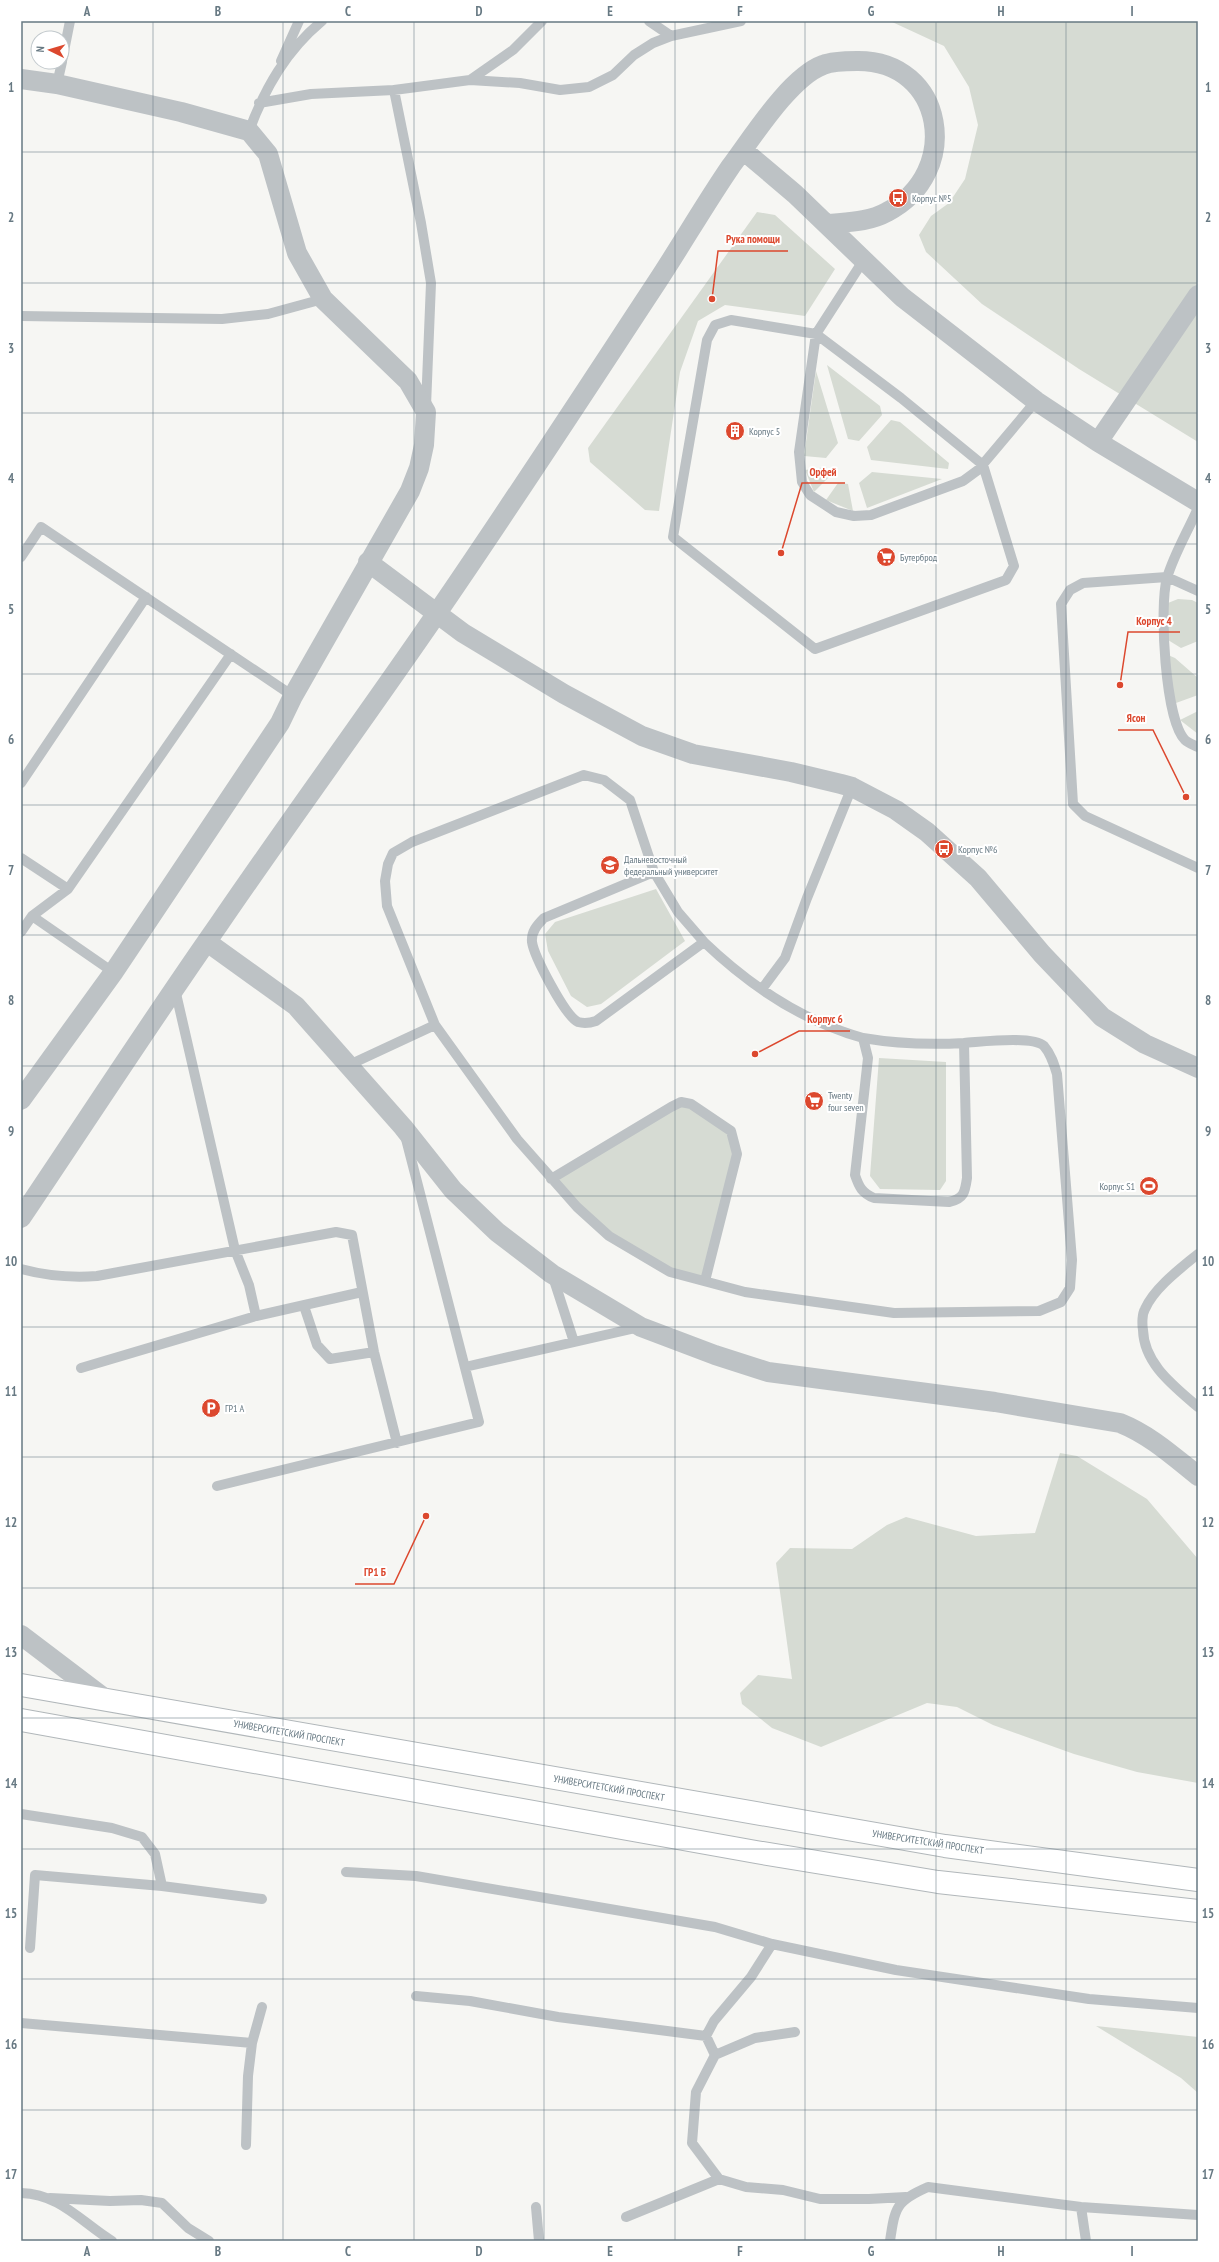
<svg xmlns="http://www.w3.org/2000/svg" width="1219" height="2262" font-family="'PT Sans Narrow',sans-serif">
<rect width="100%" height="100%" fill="#f6f6f3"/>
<!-- green -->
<path fill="#d6dbd3" d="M890,21H1198V442L1079,369L982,304L926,252L919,235L931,216L949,203L965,179L978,125L969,87L944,46Z
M757,212L775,215L835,269L805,316L725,305L698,321L680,372L659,511L645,510L590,462L588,448Z
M827,365L880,406L882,415L859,441L848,439Z
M816,371L838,443L826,458L804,456Z
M891,420L900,422L949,463L948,469L871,460L867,447Z
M826,467L831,475L814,492L805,470Z
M872,472L942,479L867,508L859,483Z
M838,483L848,484L853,511L826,500Z
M1178,599L1192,600L1198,603V641L1181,648L1168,640V603Z
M1168,655L1175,658L1198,678V695L1176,703L1174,698Z
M1198,711V734L1180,720Z
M656,889L685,941L601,1004L587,1007L571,996L548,951L545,934L555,922Z
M879,1058L946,1062V1181L940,1190L880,1189L870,1176Z
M681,1102L731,1131L737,1154L705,1281L670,1272L609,1236L551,1179Z
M1060,1453L1077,1456L1147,1499L1198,1559V1783L1137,1772L1074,1754L993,1725L957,1707L927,1703L821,1747L772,1728L742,1704L740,1693L758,1675L792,1679L776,1563L790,1548L852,1549L887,1525L906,1517L976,1536L1035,1533Z
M1096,2026L1198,2037V2093L1181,2078Z"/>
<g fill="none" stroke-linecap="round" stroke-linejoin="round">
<defs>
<path id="primary" d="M21,1685L945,1846L1198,1880
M21,1720L756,1852L938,1882L1198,1911"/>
</defs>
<!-- primary casing -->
<use href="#primary" stroke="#b1b7ba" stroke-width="24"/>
<!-- service -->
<path stroke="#bdc2c5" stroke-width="10" d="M649,21L671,36
M62,61L70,21
M281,61L299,21
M470,80L513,50L542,21
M57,84L62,62
M394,90L421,223L431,283L426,406
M259,103L311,94L394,90L470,80L520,83L560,90L589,87L613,75L634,55L653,43L671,36L741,21
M249,131C265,88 286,51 322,21
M863,261L816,334L799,452L802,482L810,495L836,512L854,516L871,515L963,481L978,470L1036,401
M21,316L222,319L268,314L323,299
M731,320L816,334L901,398L983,465L1014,566L1006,580L815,649L673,537L707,340L715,325Z
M1198,508C1188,531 1174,554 1167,578C1159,606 1165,720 1185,740C1188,743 1194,745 1198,747
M21,557L41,527L293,696
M1198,591L1167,577L1083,583L1070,590L1061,604L1073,804L1085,816L1198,868
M21,783L146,597
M21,858L68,889
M654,872L678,912L704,942
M32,916L113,972
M21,932L32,916L68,889L231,654
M175,989L235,1250L249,1285L256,1316
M762,989L785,958L807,898L852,787
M863,1038C898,1044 929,1045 964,1043
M349,1065L435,1025L517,1139L577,1207L609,1236L670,1272L745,1292L894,1313L1039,1311L1061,1302L1070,1288L1072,1260L1057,1074C1054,1064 1051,1054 1044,1046C1032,1035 981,1042 964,1043L967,1178C965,1192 964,1199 949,1202L874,1198C862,1193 859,1187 855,1175L868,1058L863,1038C802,1021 749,985 704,942L596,1021C590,1023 585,1024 578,1022C565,1016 534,956 532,942C531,932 537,925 544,918L654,872L630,800L604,780L584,775L412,842L393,853L388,864L385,881L387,906L435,1025
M551,1179L671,1107L681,1102L691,1104L731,1131L737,1154L705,1281
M1198,1254C1181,1268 1154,1288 1145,1309C1142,1314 1142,1324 1143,1330C1144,1364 1174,1386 1198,1407
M21,1269C47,1276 70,1278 97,1276L336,1232L352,1235L374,1352L397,1443
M553,1277L574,1342
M304,1306L317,1345L330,1359L374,1352
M465,1367L640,1327
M81,1368L256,1316L362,1292
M217,1486L479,1422L406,1139
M21,1814L112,1828L142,1837L155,1854L162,1886
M346,1872L416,1876L715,1927L772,1944L896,1970L1089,1999L1198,2008
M30,1948L35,1875L162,1886L262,1899
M416,1996L470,2001L558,2017L706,2036L714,2021L751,1977L772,1944
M21,2023L252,2043L248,2076L246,2145
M706,2036L715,2055L696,2092L692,2143L719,2179L746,2187L783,2190L820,2199H869L906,2197
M252,2043L262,2007
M715,2055L755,2038L795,2032
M21,2193C60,2194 81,2222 112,2241
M50,2198L110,2201L141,2200L162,2203L188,2228L209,2241
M536,2207L539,2241
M1081,2207L1086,2241
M626,2217L719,2179
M890,2241C895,2207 896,2201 928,2187L1081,2207L1198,2215"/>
<!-- minor -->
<path stroke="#bdc2c5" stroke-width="20" d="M21,79L57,84L181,112L249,131L268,154L297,253L323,299L408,381L426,412L424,445L419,468L410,491L293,696L280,723L113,973L21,1100
M743,150L795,194L902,297L1036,401L1098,442L1198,502
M1098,442L1198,295
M368,562L463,633L564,694L642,736L693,754L791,772L841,784L852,787L896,810L927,832L978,878L1042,954L1102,1017L1145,1044L1198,1068
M207,942L296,1006L403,1127L453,1190L497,1232L552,1274L641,1327L715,1355L768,1372L995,1402L1120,1423C1150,1435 1173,1456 1198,1476
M21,1218C87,1120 151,1021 219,924C290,820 365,718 437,613C512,504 584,393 657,282C682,244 705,204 731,166C752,138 790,77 823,65C833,61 846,61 857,61C945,60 963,173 887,212C869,222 848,222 828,224
M21,1635L108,1701"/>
<!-- primary -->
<use href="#primary" stroke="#fff" stroke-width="22"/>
</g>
<!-- grid -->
<path fill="none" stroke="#677983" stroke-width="1" stroke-opacity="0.55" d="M153,21V2241M283,21V2241M414,21V2241M544,21V2241M675,21V2241M805,21V2241M936,21V2241M1066,21V2241M21,152H1198M21,283H1198M21,413H1198M21,544H1198M21,674H1198M21,805H1198M21,935H1198M21,1066H1198M21,1196H1198M21,1327H1198M21,1457H1198M21,1588H1198M21,1718H1198M21,1849H1198M21,1979H1198M21,2110H1198"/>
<!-- icons -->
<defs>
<symbol id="bus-disc" viewBox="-11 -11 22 22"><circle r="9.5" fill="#dc482e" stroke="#fff"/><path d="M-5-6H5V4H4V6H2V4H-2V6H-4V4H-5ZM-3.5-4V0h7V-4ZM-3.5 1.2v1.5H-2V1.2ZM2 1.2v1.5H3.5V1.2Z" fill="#fff"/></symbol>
<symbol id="building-disc" viewBox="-11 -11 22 22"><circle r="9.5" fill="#dc482e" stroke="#fff"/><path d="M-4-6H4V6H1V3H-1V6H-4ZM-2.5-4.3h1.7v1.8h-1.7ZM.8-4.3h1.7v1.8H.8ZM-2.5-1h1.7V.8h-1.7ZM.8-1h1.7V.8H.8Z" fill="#fff"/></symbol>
<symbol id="supermarket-disc" viewBox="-11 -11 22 22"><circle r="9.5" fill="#dc482e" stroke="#fff"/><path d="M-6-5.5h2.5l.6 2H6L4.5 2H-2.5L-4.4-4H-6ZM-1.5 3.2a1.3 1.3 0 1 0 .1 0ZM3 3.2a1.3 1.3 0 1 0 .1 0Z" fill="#fff"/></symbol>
<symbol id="university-disc" viewBox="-11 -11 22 22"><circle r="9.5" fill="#dc482e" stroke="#fff"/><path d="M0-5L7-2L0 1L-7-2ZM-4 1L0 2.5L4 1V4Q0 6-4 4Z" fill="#fff"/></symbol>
<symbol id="stadium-disc" viewBox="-11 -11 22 22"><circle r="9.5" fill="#dc482e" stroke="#fff"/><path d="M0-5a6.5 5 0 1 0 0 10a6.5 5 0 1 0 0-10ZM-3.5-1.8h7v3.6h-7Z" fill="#fff"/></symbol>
<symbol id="parking-disc" viewBox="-11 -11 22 22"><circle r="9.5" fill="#dc482e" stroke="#fff"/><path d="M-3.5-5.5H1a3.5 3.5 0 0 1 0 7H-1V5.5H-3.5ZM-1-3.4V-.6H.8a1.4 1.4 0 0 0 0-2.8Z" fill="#fff"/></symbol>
</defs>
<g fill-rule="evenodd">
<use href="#bus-disc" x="887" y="187" width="22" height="22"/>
<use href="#building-disc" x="724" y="420" width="22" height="22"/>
<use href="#supermarket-disc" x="875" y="546" width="22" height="22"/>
<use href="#bus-disc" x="933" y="838" width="22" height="22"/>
<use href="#university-disc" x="599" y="854" width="22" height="22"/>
<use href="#supermarket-disc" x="803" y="1090" width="22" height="22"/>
<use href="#stadium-disc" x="1138" y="1175" width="22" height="22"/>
<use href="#parking-disc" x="200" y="1397" width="22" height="22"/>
</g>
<g text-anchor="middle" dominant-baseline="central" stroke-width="4" stroke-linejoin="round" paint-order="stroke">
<!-- poi labels -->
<g font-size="10" fill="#677983" stroke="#fff" text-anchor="start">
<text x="912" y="198">Корпус №5</text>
<text x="749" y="431">Корпус 5</text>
<text x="900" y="557">Бутерброд</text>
<text x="958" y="849">Корпус №6</text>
<text x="624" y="859">Дальневосточный<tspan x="624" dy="12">федеральный университет</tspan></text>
<text x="828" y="1095">Twenty<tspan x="828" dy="12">four seven</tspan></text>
<text x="1135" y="1186" text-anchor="end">Корпус S1</text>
<text x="225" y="1408">ГР1 А</text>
</g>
<!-- street labels -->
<g font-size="10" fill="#677983" stroke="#fff">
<text transform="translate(289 1733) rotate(10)">УНИВЕРСИТЕТСКИЙ ПРОСПЕКТ</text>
<text transform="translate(609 1788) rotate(10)">УНИВЕРСИТЕТСКИЙ ПРОСПЕКТ</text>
<text transform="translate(928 1842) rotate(9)">УНИВЕРСИТЕТСКИЙ ПРОСПЕКТ</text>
</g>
</g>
<!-- callouts -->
<path fill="none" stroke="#dc482e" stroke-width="1.5" d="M712 299L718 251H788M781 553L802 483H845M1120 685L1128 632H1180M1186 797L1153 730H1118M755 1054L799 1031H850M426 1516L394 1584H355"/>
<g fill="#dc482e" stroke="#fff" stroke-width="1.5">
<circle cx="712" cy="299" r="4"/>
<circle cx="781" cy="553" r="4"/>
<circle cx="1120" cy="685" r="4"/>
<circle cx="1186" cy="797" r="4"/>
<circle cx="755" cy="1054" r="4"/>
<circle cx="426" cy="1516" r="4"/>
</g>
<g font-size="11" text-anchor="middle" font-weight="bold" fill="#dc482e" stroke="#fff" stroke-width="4" stroke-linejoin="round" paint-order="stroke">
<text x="753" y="243">Рука помощи</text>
<text x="823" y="476">Орфей</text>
<text x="1154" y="625">Корпус 4</text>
<text x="1136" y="722">Ясон</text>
<text x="825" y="1023">Корпус 6</text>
<text x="375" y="1576">ГР1 Б</text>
</g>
<!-- border -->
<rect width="1219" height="2262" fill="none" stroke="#ffffff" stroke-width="44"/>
<!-- north arrow -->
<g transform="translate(50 50) rotate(275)"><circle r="19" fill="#ffffff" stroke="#c2c9cd"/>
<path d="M0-3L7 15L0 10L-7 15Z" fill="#dc482e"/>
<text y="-6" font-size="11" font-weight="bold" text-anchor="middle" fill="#677983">N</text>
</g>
<rect x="22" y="22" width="1175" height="2218" fill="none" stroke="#677983" stroke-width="1.5"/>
<g font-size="13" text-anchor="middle" font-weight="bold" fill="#677983">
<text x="87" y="16">A</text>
<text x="218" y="16">B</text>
<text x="348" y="16">C</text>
<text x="479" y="16">D</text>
<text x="610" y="16">E</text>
<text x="740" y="16">F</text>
<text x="871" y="16">G</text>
<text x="1001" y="16">H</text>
<text x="1132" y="16">I</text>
<text x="11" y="92">1</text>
<text x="1208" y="92">1</text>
<text x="11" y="222">2</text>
<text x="1208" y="222">2</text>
<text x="11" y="353">3</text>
<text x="1208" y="353">3</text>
<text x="11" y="483">4</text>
<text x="1208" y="483">4</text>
<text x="11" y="614">5</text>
<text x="1208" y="614">5</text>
<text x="11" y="744">6</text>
<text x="1208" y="744">6</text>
<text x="11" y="875">7</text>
<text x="1208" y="875">7</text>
<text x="11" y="1005">8</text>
<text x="1208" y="1005">8</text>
<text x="11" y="1136">9</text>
<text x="1208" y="1136">9</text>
<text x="11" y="1266">10</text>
<text x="1208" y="1266">10</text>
<text x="11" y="1396">11</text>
<text x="1208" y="1396">11</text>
<text x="11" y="1527">12</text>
<text x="1208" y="1527">12</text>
<text x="11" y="1657">13</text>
<text x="1208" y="1657">13</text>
<text x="11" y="1788">14</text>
<text x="1208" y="1788">14</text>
<text x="11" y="1918">15</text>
<text x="1208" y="1918">15</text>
<text x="11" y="2049">16</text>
<text x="1208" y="2049">16</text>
<text x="11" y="2179">17</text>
<text x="1208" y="2179">17</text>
<text x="87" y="2256">A</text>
<text x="218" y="2256">B</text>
<text x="348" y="2256">C</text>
<text x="479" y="2256">D</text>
<text x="610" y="2256">E</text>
<text x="740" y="2256">F</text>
<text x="871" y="2256">G</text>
<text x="1001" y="2256">H</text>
<text x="1132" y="2256">I</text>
</g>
</svg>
